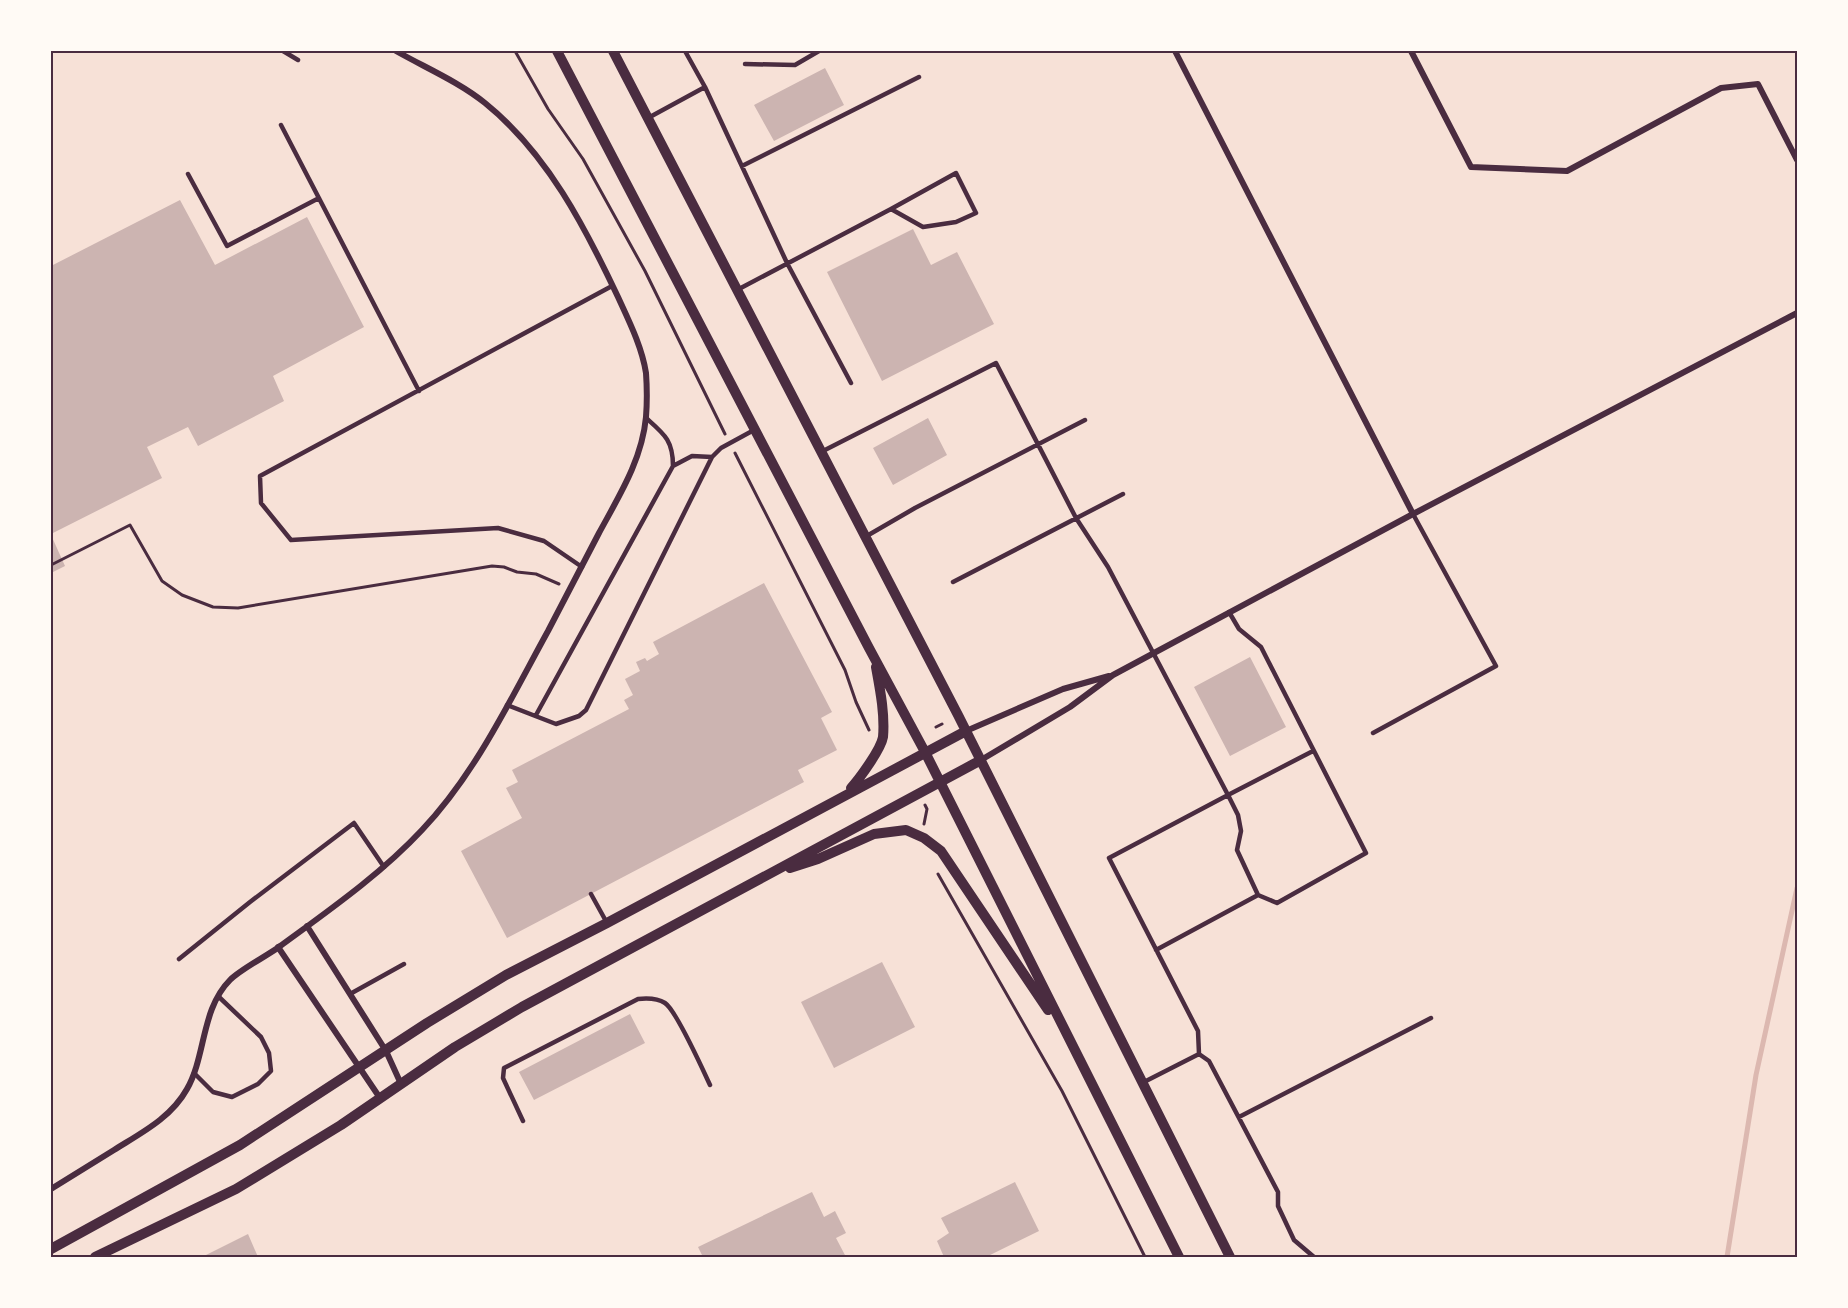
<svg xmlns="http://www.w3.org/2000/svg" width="1848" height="1308" font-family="'Varela Round',sans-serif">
<rect width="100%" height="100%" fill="#f7e1d7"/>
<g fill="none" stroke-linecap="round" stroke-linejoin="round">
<!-- stream -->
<path stroke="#dcb8b0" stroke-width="5" d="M1727,1257L1756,1075L1797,888"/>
</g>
<!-- building -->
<path fill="#ccb4b1" d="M825,68L844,105L774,141L754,105Z
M180,200L215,265L307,217L364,327L273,376L284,401L198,446L188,427L147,447L162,478L51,534V266Z
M913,229L931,265L957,252L994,324L882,381L827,272Z
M928,418L947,455L893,485L873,448Z
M51,535L65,566L51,573Z
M764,583L832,712L821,718L837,750L798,770L804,782L507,938L461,851L522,818L506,788L518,782L512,770L629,709L624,700L633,695L625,679L640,671L636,662L645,658L647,661L659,654L653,642Z
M1250,657L1286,727L1230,756L1194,687Z
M882,962L915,1027L834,1068L801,1002Z
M630,1014L645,1043L534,1100L519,1072Z
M1015,1182L1039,1231L986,1257H944L937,1241L949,1233L941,1218Z
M812,1192L824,1217L835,1211L846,1233L836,1238L846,1257H703L698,1247Z
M248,1234L258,1257H202Z"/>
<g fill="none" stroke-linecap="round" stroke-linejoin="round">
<!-- path -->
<path stroke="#4a2c40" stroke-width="3" d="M515,51L548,109L583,159L645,271L725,434
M735,453L845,670L856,702L869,730
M51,565L130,525L162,581L182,595L213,607L238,608L492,566L504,567L517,572L536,574L559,584
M936,727L942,724
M924,824L927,809L925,805
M938,874L1062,1091L1145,1257"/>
<!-- service -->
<path stroke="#4a2c40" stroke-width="4.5" d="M283,51L298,60
M745,64L795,65L819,51
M705,87L787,263L851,383
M648,118L705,87L685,51
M281,125L419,391
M742,166L919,77
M188,174L227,246L319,198
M737,290L891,209L923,227L956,222L976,213L956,173L891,209
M821,452L996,363L1076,518L1108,567L1228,795L1109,858L1198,1031L1199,1054L1144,1082
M673,466L692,456L712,457
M865,537L915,508L1085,420
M582,567L544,541L498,528L291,540L261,503L260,476L612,286
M953,582L1123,494
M1229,612L1239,629L1261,647L1366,853L1277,903L1258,895L1237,850L1241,831L1238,815L1228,795L1313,751
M507,705L556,724L579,716L586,710L712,457L721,448L754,430
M536,715L673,466C673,440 664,434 646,418
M1373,733L1496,666L1413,514
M591,894L607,923
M1156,950L1258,895
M179,959L250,902L354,823L384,867
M350,994L404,964
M1199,1054L1209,1061L1278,1192V1206L1294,1240L1314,1257
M194,1073L213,1092L232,1097L258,1084L271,1071L269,1053L261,1037L219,997
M1239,1117L1431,1018
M523,1121L503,1078L504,1068L638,999C647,998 657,998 665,1003C676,1010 703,1070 710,1085"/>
<!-- minor -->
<path stroke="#4a2c40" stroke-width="6" d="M1175,51L1413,514
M1411,51L1471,167L1567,171L1721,88L1758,84L1797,160
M966,731L1063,689L1109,676
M981,760L1070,707L1113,675L1413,514L1797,313
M307,926L386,1051L401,1084
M278,947L380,1098
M51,1189C72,1176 93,1163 114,1150C141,1133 171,1118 187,1089C206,1056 201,1009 230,980C241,969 265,957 279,947C328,911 380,875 422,830C476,773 510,700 548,631C565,599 582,566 599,533C619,496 642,460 646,417C647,404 647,387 646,373C642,347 629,321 618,297C585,227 547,153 485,103C459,82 426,68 396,51"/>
<!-- tertiary -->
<path stroke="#4a2c40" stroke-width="10" d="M557,51L869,648L925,752L1179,1257
M613,51L958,715L1230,1257
M851,788C860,778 881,749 883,737C885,714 880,689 876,667
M790,868L818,859L874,834L906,830L924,838L941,851L1048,1010
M51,1249L240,1145L427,1023L506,975L607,923L966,731
M95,1257L236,1189L341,1125L455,1047L522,1007L981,760"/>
</g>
<!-- border -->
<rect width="1848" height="1308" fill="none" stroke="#fffaf5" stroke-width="105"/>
<rect x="52" y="52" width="1744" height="1204" fill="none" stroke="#4a2c40" stroke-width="2"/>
</svg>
